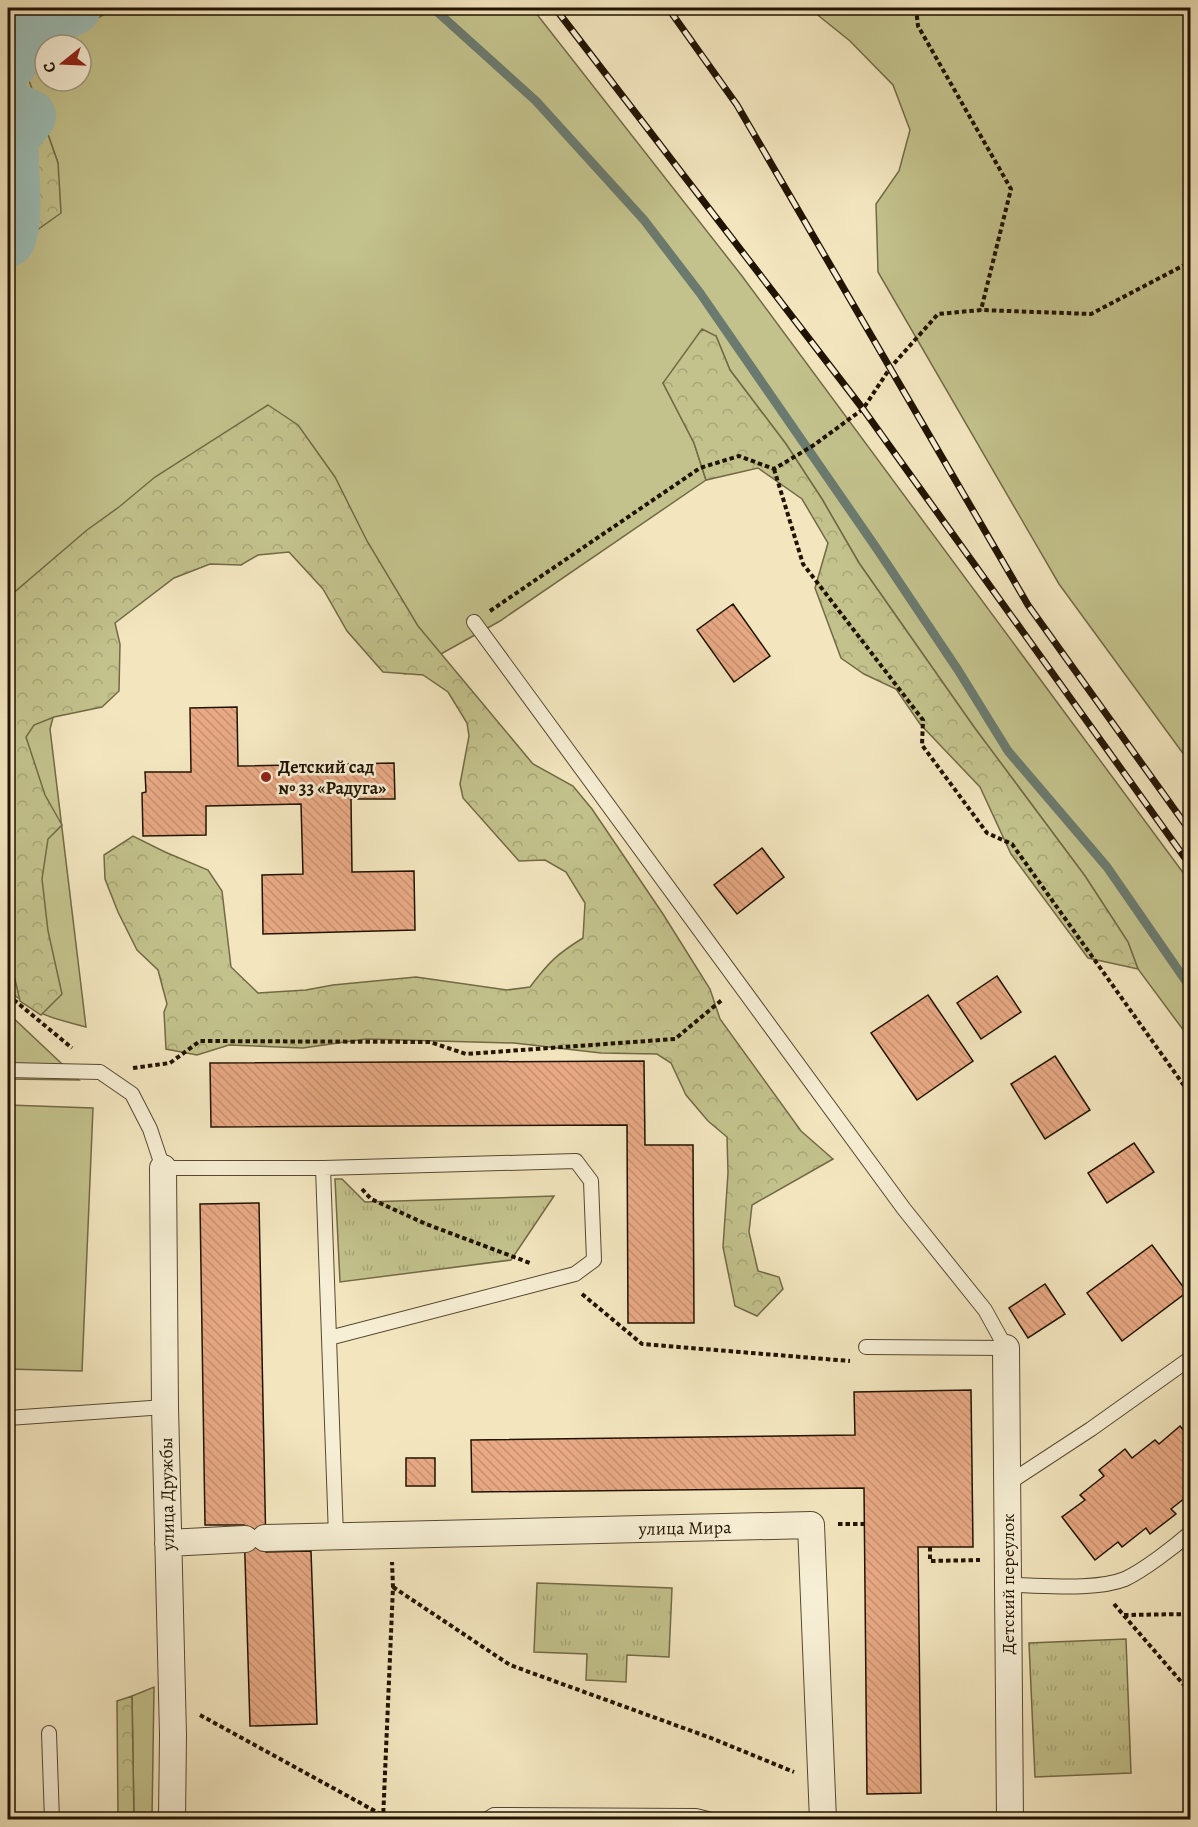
<svg xmlns="http://www.w3.org/2000/svg" width="1198" height="1827" font-family="Alegreya,serif">
<defs>
<pattern id="forest-crowns" width="20" height="18" patternUnits="userSpaceOnUse" patternTransform="scale(1.5)"><rect width="20" height="18" fill="#c3c28c"/><path d="M2 6a3 3 0 1 1 6 0M12 15a3 3 0 1 1 6 0" fill="none" stroke="#a7a677"/></pattern>
<pattern id="park-tufts" width="24" height="20" patternUnits="userSpaceOnUse" patternTransform="scale(1.5)"><rect width="24" height="20" fill="#c3c28c"/><path d="M3 7l-1-3M5 7V3M7 7l1-3M15 17l-1-3M17 17v-4M19 17l1-3" fill="none" stroke="#a7a677"/></pattern>
<pattern id="building-back-hatch" width="6" height="6" patternUnits="userSpaceOnUse" patternTransform="scale(1.5)"><rect width="6" height="6" fill="#e8a984"/><path d="M-1 5l2 2M0 0l6 6M5-1l2 2" fill="none" stroke="#c79170"/></pattern>
</defs>
<rect width="100%" height="100%" fill="#f3e6bf"/>
<filter id="stains"><feTurbulence type="fractalNoise" baseFrequency=".00333" numOctaves="4"/><feColorMatrix values="0 0 0 0 .2 0 0 0 0 .09 0 0 0 0 .02 0 0 0 .5 -.17"/></filter>
<radialGradient id="worn" r=".72"><stop offset=".6" stop-color="#630" stop-opacity="0"/><stop offset="1" stop-color="#630" stop-opacity=".3"/></radialGradient>
<!-- grass -->
<path fill="#c3c28c" stroke="#726a46" stroke-width="1.5" d="M114,8H532L742,276L1190,882V1039L1138,969L1128,942L1085,876L974,727L859,563L822,499L786,444L730,370L716,336L663,383L694,443L706,480L500,621L405,674L263,465L79,619L50,729L86,1027C49,1017 36,1016 8,989V236L37,230L58,163L28,78L45,57V81H81V45H54Z
M809,8H1190V763L1059,584L878,272L876,204L899,171L910,130L893,85L850,41Z
M8,1013L79,1080L8,1079Z
M8,1105L93,1108L82,1371L8,1369Z
M154,1687L152,1819H134L132,1696Z"/>
<!-- forest -->
<path fill="url(#forest-crowns)" stroke="#726a46" stroke-width="1.5" d="M8,8H114L54,45H45V57L28,78L58,163L61,213L37,230L8,236Z
M702,329L716,336L730,370L786,444L822,499L859,563L974,727L1085,876L1128,942L1138,969L1088,958L1011,854L980,787L920,724L896,689L864,674L841,658L815,588L828,543L802,499L758,468L706,480L694,443L663,383Z
M268,405L298,425L335,477L367,541L418,626L533,764L573,786L592,809L663,914L710,989L720,1019L801,1131L833,1159L752,1205L749,1232L758,1271L779,1277L783,1289L757,1316L735,1306L723,1247L728,1173L727,1137L708,1121L686,1095L671,1063L657,1054L601,1053L514,1043L366,1039L303,1048L229,1045L197,1055L166,1049L164,1012L167,1004L158,970L137,950L118,912L105,879L104,855L133,836L165,852L208,870L222,891L231,967L258,993L306,990L333,985L416,977L507,990L530,987C549,962 557,954 583,938L585,903L566,872L545,860L519,861L463,798L460,784L469,736L467,723L448,692L423,675L383,672L347,631L323,589L289,552L258,555L241,565L210,564L174,578L115,623L120,644L119,691L102,707L54,717L34,725L26,737L45,795L62,825L48,839L42,879L48,931L62,994L41,1015L20,1001L8,949V608L10,596L87,530L119,507L155,477Z
M132,1696L134,1819H118L117,1701Z"/>
<!-- park -->
<path fill="url(#park-tufts)" stroke="#726a46" stroke-width="1.5" d="M335,1179H342L365,1202L554,1196L511,1260L340,1282Z
M537,1583L672,1588L669,1657L627,1655L626,1682L586,1680L587,1654L534,1652Z
M1126,1639L1131,1773L1035,1777L1029,1643Z"/>
<g fill="none" stroke-linecap="round" stroke-linejoin="round">
<!-- stream -->
<path stroke="#6b7a6e" stroke-width="9" d="M433,8L536,101L644,220L700,293L875,546L958,670L1008,751L1107,867L1190,987"/>
<!-- river -->
<path stroke="#9cbeb7" stroke-width="54" d="M8,65L41,23L74,8
M8,107L29,116L11,139C11,162 18,223 8,240"/>
</g>
<!-- building -->
<path fill="url(#building-back-hatch)" stroke="#211301" stroke-width="1.5" d="M733,604L770,656L734,682L697,630Z
M237,707L238,766L394,763L395,799H351L352,872L414,871L415,930L263,934L262,875L303,874L301,804L206,806V835L143,836L142,793L146,792L145,772H191L190,708Z
M762,848L784,877L737,914L714,885Z
M997,976L1021,1012L981,1039L957,1003Z
M928,995L973,1061L917,1100L871,1033Z
M1055,1056L1090,1110L1045,1139L1011,1084Z
M644,1061L645,1145H693L694,1323H628L627,1125L211,1127L210,1063Z
M1134,1143L1154,1172L1107,1203L1088,1173Z
M259,1203L266,1552L311,1551L317,1724L250,1726L244,1525H205L200,1204Z
M1152,1245L1187,1292L1122,1341L1087,1293Z
M1045,1284L1065,1314L1028,1338L1009,1308Z
M971,1390L973,1547H918L921,1793L867,1794L864,1488L472,1492L471,1440L855,1435L854,1392Z
M1180,1426L1190,1439V1494L1171,1509L1176,1514L1150,1534L1146,1528L1122,1547L1118,1542L1095,1560L1062,1517L1085,1500L1080,1495L1104,1476L1099,1470L1125,1449L1132,1458L1155,1440L1159,1444Z
M406,1458H435V1486H406Z"/>
<g fill="none" stroke-linecap="round" stroke-linejoin="round">
<defs>
<path id="service" d="M474,622L904,1209L985,1310L1006,1348
M8,1070L100,1072L132,1094L150,1129L163,1168H323L576,1161L591,1181L594,1260L575,1274L329,1338
M323,1168L336,1536
M866,1347L1006,1348
M8,1418L165,1407
M1007,1484L1091,1429L1188,1360H1190
M1008,1585C1041,1585 1095,1591 1125,1579C1144,1570 1174,1547 1190,1533
M49,1733L52,1820
M486,1820L494,1815L696,1816L712,1820"/>
<path id="minor" d="M163,1168L165,1407L173,1735L172,1820
M1006,1348L1010,1820
M265,1538L811,1525L823,1820
M168,1543L245,1539"/>
</defs>
<!-- service casing -->
<use href="#service" stroke="#564830" stroke-width="16"/>
<!-- minor casing -->
<use href="#minor" stroke="#564830" stroke-width="28"/>
<!-- path -->
<path stroke="#211301" stroke-width="4" stroke-dasharray="4.5 3" stroke-linecap="butt" d="M916,8L918,26L1011,189L981,310
M774,469L803,564L923,720L922,745L987,833L1012,844L1190,1094
M490,611L700,468L739,456L774,469L814,445L863,409L890,368L938,314L981,310L1091,314L1190,262
M8,995L72,1048
M133,1068L170,1063L200,1041L430,1042L466,1054L675,1039L723,999
M362,1189L371,1199L426,1224L530,1263
M582,1294L642,1344L850,1361
M838,1524H864
M930,1547V1561L980,1560
M393,1587L510,1665L711,1738L794,1772
M1114,1604L1190,1692
M1124,1615L1190,1614
M200,1715L384,1816
M383,1820L393,1587L392,1562"/>
<!-- service -->
<use href="#service" stroke="#f7efd5" stroke-width="14"/>
<!-- minor -->
<use href="#minor" stroke="#f7efd5" stroke-width="26"/>
<defs>
<path id="rail" d="M555,8L863,409L1190,865
M668,8L737,105L1028,605L1190,831"/>
</defs>
<!-- rail casing -->
<use href="#rail" stroke="#211301" stroke-width="7"/>
<!-- rail -->
<use href="#rail" stroke="#f7efd5" stroke-width="4.5" stroke-dasharray="14" stroke-linecap="butt"/>
</g>
<!-- markers -->
<circle fill="#8f2418" stroke="#f7efd5" stroke-width="2" cx="266" cy="777" r="6"/>
<g text-anchor="middle" dominant-baseline="central" stroke-width="5" stroke-linejoin="round" paint-order="stroke">
<!-- poi labels -->
<g font-size="18" font-weight="bold" fill="#211301" stroke="#f7efd5" text-anchor="start">
<text x="278" y="767">Детский сад<tspan x="278" dy="21">№ 33 «Радуга»</tspan></text>
</g>
<!-- street labels -->
<g font-size="18" fill="#211301" stroke="#f7efd5">
<text transform="translate(167 1494) rotate(-91)">улица Дружбы</text>
<text transform="translate(685 1528) rotate(-1)">улица Мира</text>
<text transform="translate(1008 1584) rotate(-90)">Детский переулок</text>
</g>
</g>
<!-- margin -->
<rect width="1198" height="1827" fill="none" stroke="#f3e6bf" stroke-width="30"/>
<rect x="9" y="9" width="1180" height="1809" fill="none" stroke="#211301" stroke-width="3"/>
<rect x="15" y="15" width="1168" height="1797" fill="none" stroke="#211301" stroke-width="1.5"/>
<!-- north arrow -->
<g transform="translate(63 63) rotate(252)"><circle r="28" fill="#f7efd5" stroke="#a19780" stroke-width="1.5"/>
<path d="M0-4.5L10 22L0 15L-10 22Z" fill="#8f2418"/>
<text y="-9" font-size="16" font-weight="bold" text-anchor="middle" fill="#211301">С</text>
</g>
<rect width="100%" height="100%" filter="url(#stains)"/>
<rect width="100%" height="100%" fill="url(#worn)"/>
</svg>
